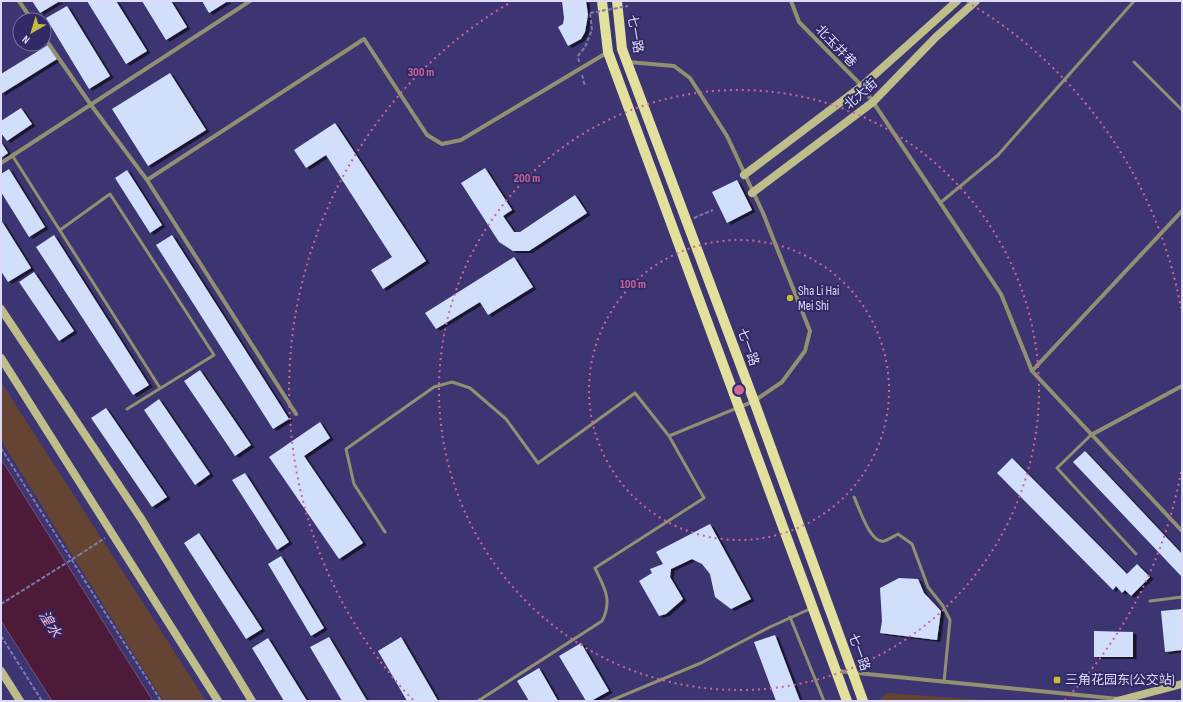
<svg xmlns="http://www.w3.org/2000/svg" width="1183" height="702" font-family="'Sofia Sans Condensed','Noto Sans SC',sans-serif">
<defs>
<filter id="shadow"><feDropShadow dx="3.5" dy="2" stdDeviation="0" flood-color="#0009"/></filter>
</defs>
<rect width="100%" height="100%" fill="#3c3571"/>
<!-- green -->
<path fill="#664434" d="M1,382L206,701H163L1,440Z
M886,693L997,701H879Z"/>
<!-- water -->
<path fill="#4d1a39" stroke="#785473" d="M1,459L153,701H52L1,621Z"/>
<!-- building -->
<path fill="#d2dffa" filter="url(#shadow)" d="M32,1H60L40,13Z
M87,1H116L147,51L126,64Z
M142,1H171L187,27L166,40Z
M202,1H228L209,13Z
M562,1H586L588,15L585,32L581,39L568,46L558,27L563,24L564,18Z
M67,6L110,76L89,89L46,18Z
M48,45L57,59L1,94V74Z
M170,73L206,130L148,166L112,109Z
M21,108L32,124L7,141L1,133V121Z
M335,123L426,261L383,289L371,270L392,257L326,155L306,168L294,150Z
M1,142L8,153L1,158Z
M485,168L512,210L503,216L514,232H520L575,195L587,213L529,251H513L499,242L461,183Z
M9,169L45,227L29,237L1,192V174Z
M127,170L162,225L150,233L115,178Z
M737,180L752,210L727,223L712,192Z
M1,220L31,268L8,282L1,271Z
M54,235L149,385L133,395L36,247Z
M172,235L289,419L273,429L156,245Z
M514,257L533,287L488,315L480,302L436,329L425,313Z
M34,272L74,331L59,341L19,282Z
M200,370L251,445L235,456L184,381Z
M159,399L210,474L195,485L144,410Z
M106,408L167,497L152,507L91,418Z
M320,422L330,438L304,456L363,543L339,559L269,457Z
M1085,451L1182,554V577L1073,462Z
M1012,458L1127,574L1137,564L1150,577L1131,596L1125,590L1122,593L1116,586L1113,590L997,473Z
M245,473L289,542L277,550L232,480Z
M710,524L751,599L731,609L715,597L710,574L702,564L692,559L671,569L670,577L683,599L666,614L659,616L639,581L652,573L650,569L663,564L656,552Z
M199,533L262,629L246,639L184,543Z
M281,556L324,628L311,636L268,564Z
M899,578L918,579L924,593L941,611L937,640L880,633L882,621L880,588Z
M1182,609V650L1165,652L1161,611Z
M1094,631L1133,632V657H1094Z
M775,635L800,701H776L754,642Z
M329,637L367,701H342L310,647Z
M401,637L438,701H407L378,651Z
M268,638L307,701H284L252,648Z
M581,643L609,691L591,701H586L559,656Z
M539,668L558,701H529L517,681Z"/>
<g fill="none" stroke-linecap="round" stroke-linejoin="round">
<!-- path -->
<path stroke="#7f7baa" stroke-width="2" stroke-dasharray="4 2" stroke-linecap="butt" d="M579,62L578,56L585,47L592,30L590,13
M582,75L585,86
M694,218L713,210
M1,448L161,701
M79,555L105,538
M1,636L42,701"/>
<!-- lane -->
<path stroke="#919070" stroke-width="3" d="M1134,62L1182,110
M12,155L160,388
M940,203L998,155L1134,1
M60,230L110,194L214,355L127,409
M1091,435L1057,468L1136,554
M854,497C859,507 870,544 884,541C888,540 894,536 898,534L912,544L928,587L943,606L950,620L944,682
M385,532L354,484L346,449L434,387L452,382L470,388L506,419L538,463L635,393L669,436
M1150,601L1182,597
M790,617L824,701
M478,701L602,621C613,600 604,587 595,568L704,498L669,436L737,408
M610,701L701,663L770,627L812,608"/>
<!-- street -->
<path stroke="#919070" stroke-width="4" d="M19,1L32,20
M791,1L799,22L862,86L873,102L1001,294L1032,371L1182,531
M44,37L91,105L147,180L296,414
M628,62L674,66L690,78L727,136L763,213L810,331L805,351L782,382L754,401L740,407
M1,163L250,1
M147,180L364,39L427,135L442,144L461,140L608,52
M1032,371L1182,211
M1091,435L1182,386
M837,671L1119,699"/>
<!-- secondary -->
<path stroke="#bfbd8a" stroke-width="8" d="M744,175L862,86L957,1
M752,193L873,102L936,37L976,1
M1,309L142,520L252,701
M1,358L218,701
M1,671L20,701
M1117,701L1182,684"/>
<!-- primary -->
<path stroke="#e3df9d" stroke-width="10" d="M602,1L608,52L847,701
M617,1L622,49L754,401L863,701"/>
<!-- path-bridge -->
<path stroke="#7f7baa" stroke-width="2" stroke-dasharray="4 2" stroke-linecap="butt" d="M590,13L628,6
M1,604L79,555"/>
</g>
<!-- distance rings -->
<g fill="none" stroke="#cc669b" stroke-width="2" stroke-dasharray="2 4">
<circle cx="739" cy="390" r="150"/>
<circle cx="739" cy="390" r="300"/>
<path d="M1181 472A450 450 0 0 1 1065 700M413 700A450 450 0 0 1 511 2M967 2A450 450 0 0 1 1181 308"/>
</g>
<!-- markers -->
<g fill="#c4bc3d" stroke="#322a65" stroke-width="1.5">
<circle cx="790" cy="298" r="4"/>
<rect x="1053" y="676" width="8" height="8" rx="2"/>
</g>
<g text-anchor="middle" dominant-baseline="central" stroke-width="4" stroke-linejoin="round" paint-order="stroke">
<!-- street labels -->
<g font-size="13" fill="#dcdcfa" stroke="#322a65">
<text transform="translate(635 34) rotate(80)">七一路</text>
<text transform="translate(836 46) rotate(46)">北玉井巷</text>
<text transform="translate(861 94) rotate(-41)">北大街</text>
<text transform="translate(748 347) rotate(70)">七一路</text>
<text transform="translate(859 652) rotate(70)">七一路</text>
</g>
<!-- poi labels -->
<g font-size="13" fill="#dcdcfa" stroke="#322a65" text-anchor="start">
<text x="798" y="291">Sha Li Hai<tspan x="798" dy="15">Mei Shi</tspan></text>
<text x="1065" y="680">三角花园东(公交站)</text>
</g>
<!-- water labels -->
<g font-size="14" font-style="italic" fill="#f5c0dc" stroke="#322a65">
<text transform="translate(50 624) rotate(58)">湟水</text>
</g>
</g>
<circle cx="739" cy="390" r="6" fill="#cc669b" stroke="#322a65" stroke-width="2"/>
<g font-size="12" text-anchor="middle" font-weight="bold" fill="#cc669b" stroke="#322a65" stroke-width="4" stroke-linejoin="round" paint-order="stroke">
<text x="421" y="76">300 m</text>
<text x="527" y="182">200 m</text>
<text x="633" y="288">100 m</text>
</g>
<!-- border -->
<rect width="1183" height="702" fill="none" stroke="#dcdcfa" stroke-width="4"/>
<!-- north arrow -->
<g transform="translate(32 32) rotate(218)"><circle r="19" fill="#322a65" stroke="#7671a1"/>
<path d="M0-3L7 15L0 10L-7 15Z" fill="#c4bc3d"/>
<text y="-6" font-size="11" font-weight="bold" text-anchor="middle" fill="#dcdcfa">N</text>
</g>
</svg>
